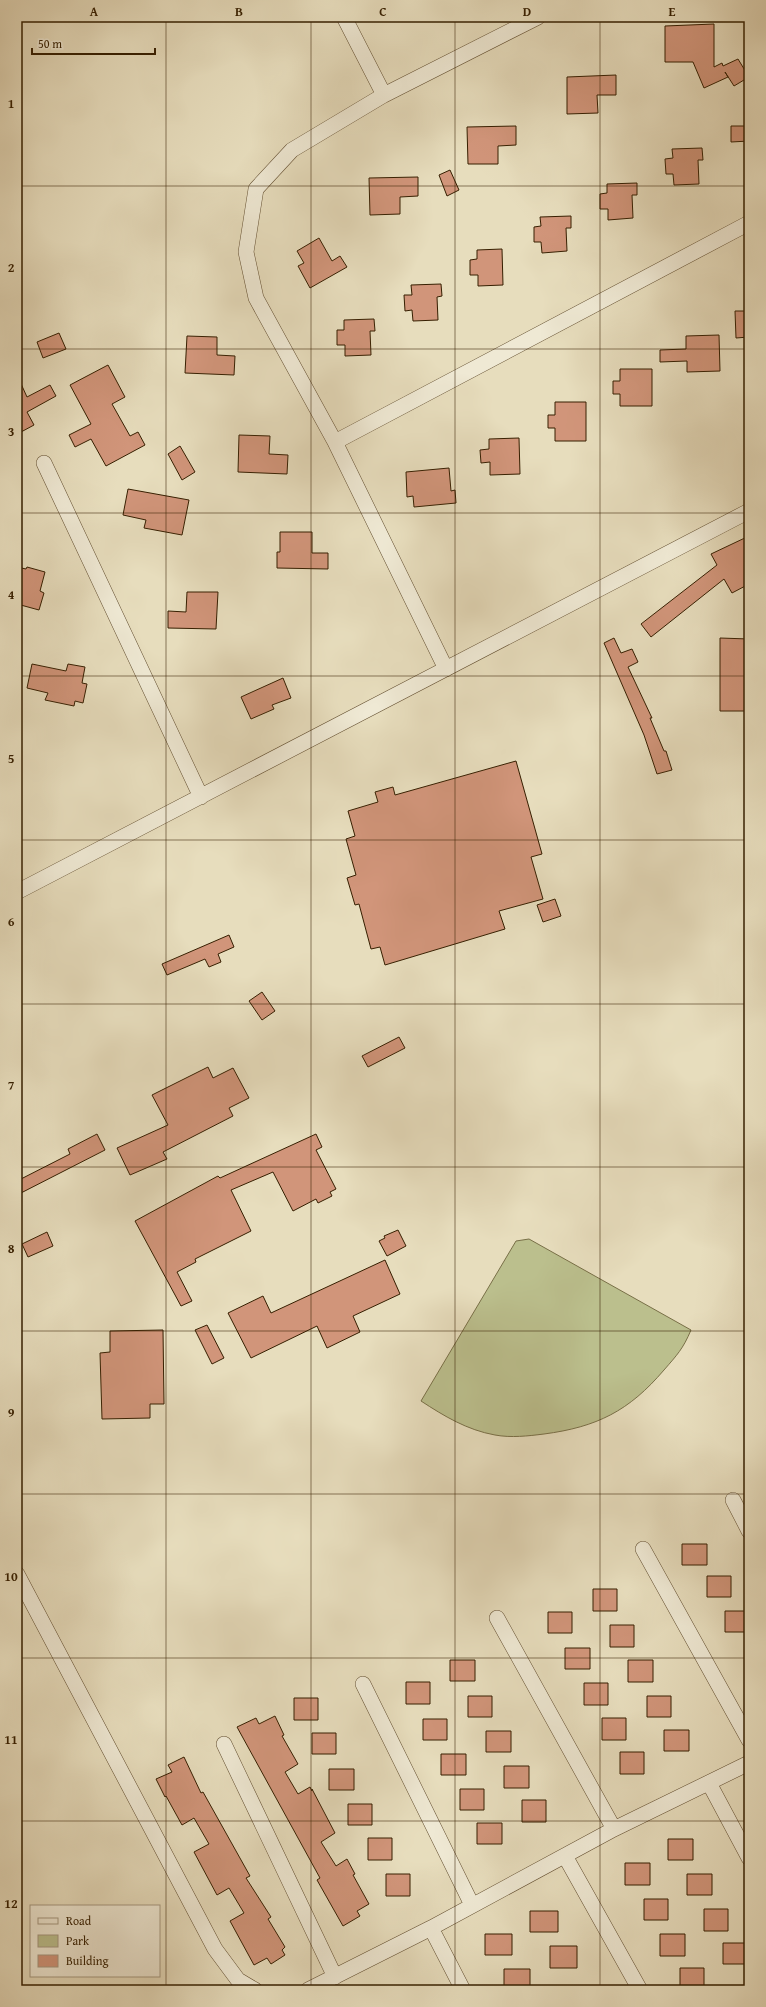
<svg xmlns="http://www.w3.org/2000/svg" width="766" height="2007" font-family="'Gentium Book Plus',serif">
<rect width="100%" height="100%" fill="#e7ddbd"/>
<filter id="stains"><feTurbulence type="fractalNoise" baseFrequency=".005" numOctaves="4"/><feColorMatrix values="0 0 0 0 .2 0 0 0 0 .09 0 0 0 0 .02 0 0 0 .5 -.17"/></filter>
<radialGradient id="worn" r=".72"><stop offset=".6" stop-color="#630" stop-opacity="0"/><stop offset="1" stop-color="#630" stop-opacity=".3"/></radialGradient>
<!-- green -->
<path fill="#bbbf8d" stroke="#786f47" d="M529,1239L691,1330C683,1349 677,1355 664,1370C629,1411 597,1427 544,1434C528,1436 511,1438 495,1435C467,1430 444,1416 421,1401L516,1241Z"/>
<!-- building -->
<path fill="#d1957a" stroke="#361f01" d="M714,24V67L722,63L723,66L738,59L749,77L734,86L725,72L728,77L704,88L693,62H665V26Z
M616,75V95H597L598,113L567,114V77Z
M516,126V145L498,146V164H468L467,127Z
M731,126H749V141L731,142Z
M702,148L703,160H698L699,184L674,185L673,174H666L665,159L673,158L672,149Z
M450,170L459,190L447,196L439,175Z
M418,177V196L400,197V214L370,215L369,178Z
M637,183V195H632L633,218L608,220V209H600V194L607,193V184Z
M571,216V228H566L567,251L542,253L541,242H534V227L541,226L540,217Z
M319,238L332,261L340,256L347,267L310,288L298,266L304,263L297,251Z
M502,249L503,285L478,286V275H470V260L477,259V250Z
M441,284L442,296L437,297L438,320L413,321L412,310L405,311L404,295H412L411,285Z
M735,311H749V337L736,338Z
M374,319L375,331H370L371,355L345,356V345H337V330H344V320Z
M59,333L66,349L43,358L37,342Z
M719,335L720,371L687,372V361L660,362V350L686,349V336Z
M187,336L217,337V355L235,356L234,375L185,373Z
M108,365L125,397L112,404L130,436L138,432L145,445L106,466L91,439L75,447L69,435L91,424L70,385Z
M620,369H652V406H620V394H613V381H620Z
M17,375L27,397L50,385L56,396L27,412L34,425L21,432L17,425Z
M555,402H586V441H555V428H548V415H555Z
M239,435L270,436L269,454L288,455L287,474L238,472Z
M519,438L520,474L490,475V462L481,463L480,450L489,449V439Z
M180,446L195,472L182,480L168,454Z
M449,468L451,491L455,490L456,503L414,507L413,496L407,497L406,472Z
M128,489L189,500L182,535L144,528L146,520L123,515Z
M280,532H312V553H328V569L277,568V552H280Z
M749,536V584L732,593L724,579L651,637L641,624L717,565L711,554Z
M17,567L26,569L27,567L45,572L40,591L44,593L39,610L17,604Z
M187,592H218L216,629L168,628V611L186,612Z
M614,638L621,653L632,649L638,662L628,667L652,718H650L664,751H666L672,770L657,774L644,735L604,643Z
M720,638L749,639V663H745V711H720Z
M32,664L66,671L68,664L85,667L82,683L87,684L83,703L75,701L74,706L45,700L48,693L27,688Z
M283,678L291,698L272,705L274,709L251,719L241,697Z
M516,761L542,854L531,857L543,899L499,911L505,929L385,965L380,947L371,949L359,904L355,905L347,878L356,875L346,839L355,836L348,811L378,802L375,792L393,787L395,795Z
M555,899L561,916L543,922L537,905Z
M229,935L234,947L218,954L221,962L209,967L205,959L167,975L162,964Z
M262,992L275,1011L262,1020L249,1001Z
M399,1037L405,1048L368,1067L362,1056Z
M208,1067L213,1078L233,1068L249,1098L229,1108L233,1116L163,1152L167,1159L130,1175L117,1148L168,1125L152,1095Z
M97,1134L105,1150L17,1195V1181L70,1154L68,1149Z
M316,1134L322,1147L316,1150L336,1189L330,1192L332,1196L318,1203L316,1199L293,1211L273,1172L231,1190L251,1231L195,1259L196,1262L177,1272L192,1301L181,1306L135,1221L218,1176L220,1178Z
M398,1230L406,1246L387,1256L379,1241L385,1238L384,1236Z
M47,1232L53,1246L28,1257L22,1244Z
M385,1260L400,1294L353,1316L360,1332L327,1348L317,1326L251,1358L228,1313L263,1296L271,1313Z
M207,1325L224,1358L212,1364L195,1330Z
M163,1330L164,1404H150V1418L102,1419L100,1353L110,1352V1331Z
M682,1544H707V1565H682Z
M707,1576H731V1597H707Z
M593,1589H617V1611H593Z
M725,1611H749V1632H725Z
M548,1612H572V1633H548Z
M610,1625H634V1647H610Z
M565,1648H590V1669H565Z
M450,1660H475V1681H450Z
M628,1660H653V1682H628Z
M406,1682H430V1704H406Z
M584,1683H608V1705H584Z
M468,1696H492V1717H468Z
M647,1696H671V1717H647Z
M294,1698H318V1720H294Z
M275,1716L284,1735L282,1736L298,1764L285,1772L298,1794L310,1787L312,1791V1789L335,1833L321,1842L336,1866L347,1859L355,1874L353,1875L369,1904L357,1911L360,1916L343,1926L317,1880L320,1878L237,1727L256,1718L259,1724Z
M602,1718H626V1740H602Z
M423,1719H447V1740H423Z
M664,1730H689V1751H664Z
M486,1731H511V1752H486Z
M312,1733H336V1754H312Z
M620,1752H644V1774H620Z
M441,1754H466V1775H441Z
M184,1757L201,1793L203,1792L250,1876L246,1878L271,1917L268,1919L285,1947L282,1950L285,1955L271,1964L267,1958L254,1965L230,1921L244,1913L229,1888L217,1895L194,1852L209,1844L194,1818L182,1825L166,1796L165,1797L156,1779L172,1772L168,1765Z
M504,1766H529V1788H504Z
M329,1769H354V1790H329Z
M460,1789H484V1810H460Z
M522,1800H546V1822H522Z
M348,1804H372V1825H348Z
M477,1823H502V1844H477Z
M368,1838H392V1860H368Z
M668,1839H693V1860H668Z
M625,1863H650V1885H625Z
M386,1874H410V1896H386Z
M687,1874H712V1895H687Z
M644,1899H668V1920H644Z
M704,1909H728V1931H704Z
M530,1911H558V1932H530Z
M485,1934H512V1955H485Z
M660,1934H685V1956H660Z
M723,1943H748V1964H723Z
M550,1946H577V1968H550Z
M680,1968H704V1989H680Z
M504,1969H530V1990H504Z"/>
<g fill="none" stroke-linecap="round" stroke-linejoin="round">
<defs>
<path id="street" d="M344,17L384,95L538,17
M384,95L292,150L256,189L246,252L256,298L335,442L446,669
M335,442L749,223
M44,463L201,797
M17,892L749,511
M733,1500L749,1531
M643,1549L749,1740
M17,1574L215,1949L238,1980L255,1990
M497,1618L614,1829
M363,1684L472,1905
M224,1744L335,1977
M709,1783L749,1858
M565,1856L640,1990
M431,1928L463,1990
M308,1990L431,1928L614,1829L749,1763"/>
</defs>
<!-- street casing -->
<use href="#street" stroke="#624e30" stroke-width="16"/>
<!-- street -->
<use href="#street" stroke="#efe9d4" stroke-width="15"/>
</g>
<!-- grid -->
<path fill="none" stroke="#361f01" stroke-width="1" stroke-opacity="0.55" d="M166,17V1990M311,17V1990M455,17V1990M600,17V1990M17,186H749M17,349H749M17,513H749M17,676H749M17,840H749M17,1004H749M17,1167H749M17,1331H749M17,1494H749M17,1658H749M17,1821H749"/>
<!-- margin -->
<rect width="766" height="2007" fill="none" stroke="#e7ddbd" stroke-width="44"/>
<!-- legend -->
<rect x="30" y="1905" width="130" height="72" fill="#efe9d4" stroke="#a59880"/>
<rect x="38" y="1918" width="20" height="6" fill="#efe9d4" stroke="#a59880"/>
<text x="66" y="1925" font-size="12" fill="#361f01">Road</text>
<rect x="38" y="1935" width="20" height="12" fill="#bbbf8d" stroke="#a59880"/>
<text x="66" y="1945" font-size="12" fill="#361f01">Park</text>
<rect x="38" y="1955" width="20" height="12" fill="#d1957a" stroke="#a59880"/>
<text x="66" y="1965" font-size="12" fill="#361f01">Building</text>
<!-- scale -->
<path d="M32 48v6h123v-6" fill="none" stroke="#361f01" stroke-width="2"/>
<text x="38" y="48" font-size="12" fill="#361f01" stroke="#efe9d4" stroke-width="3" paint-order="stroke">50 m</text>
<rect x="22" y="22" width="722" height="1963" fill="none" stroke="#361f01" stroke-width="1.5"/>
<g font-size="13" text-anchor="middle" font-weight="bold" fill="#361f01">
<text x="94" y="16">A</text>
<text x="239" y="16">B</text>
<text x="383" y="16">C</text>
<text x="527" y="16">D</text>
<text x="672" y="16">E</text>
<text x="11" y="108">1</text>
<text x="11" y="272">2</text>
<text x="11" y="436">3</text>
<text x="11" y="599">4</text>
<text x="11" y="763">5</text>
<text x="11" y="926">6</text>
<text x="11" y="1090">7</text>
<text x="11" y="1253">8</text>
<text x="11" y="1417">9</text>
<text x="11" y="1581">10</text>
<text x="11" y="1744">11</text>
<text x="11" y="1908">12</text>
</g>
<rect width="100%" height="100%" filter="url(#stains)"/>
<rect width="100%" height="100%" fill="url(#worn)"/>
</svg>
